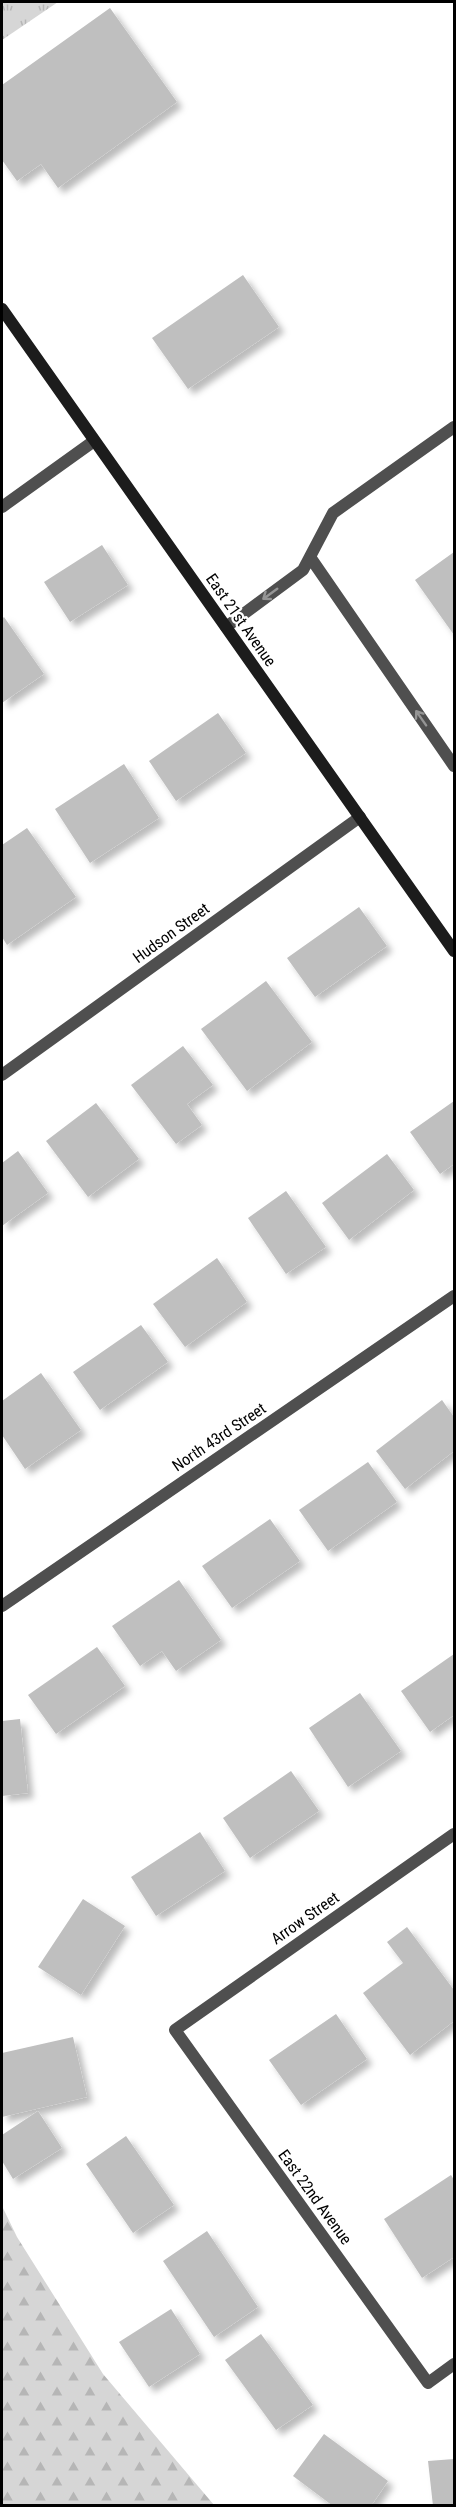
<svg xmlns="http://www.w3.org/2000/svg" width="456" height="2507" font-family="'Roboto Condensed',sans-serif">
<defs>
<pattern id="forest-firs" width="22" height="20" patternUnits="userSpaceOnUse" patternTransform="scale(1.5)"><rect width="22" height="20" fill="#d6d6d6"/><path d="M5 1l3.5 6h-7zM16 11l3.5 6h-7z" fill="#b6b6b6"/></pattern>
<pattern id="park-tufts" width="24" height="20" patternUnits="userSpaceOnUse" patternTransform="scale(1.5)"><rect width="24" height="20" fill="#d6d6d6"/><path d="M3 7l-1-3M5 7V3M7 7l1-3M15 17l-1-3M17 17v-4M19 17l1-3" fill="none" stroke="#b6b6b6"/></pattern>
<filter id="shadow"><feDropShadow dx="5.5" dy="5.5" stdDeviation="3" flood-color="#0004"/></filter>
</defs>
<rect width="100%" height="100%" fill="#fff"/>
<!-- forest -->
<path fill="url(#forest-firs)" d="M2,2206L17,2237L103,2374L214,2505H2Z"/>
<!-- park -->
<path fill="url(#park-tufts)" d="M2,2H58L2,40Z"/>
<!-- building -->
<path fill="#bfbfbf" filter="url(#shadow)" d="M110,8L177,102L58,188L41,164L17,181L2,160V85Z
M243,275L279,327L188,389L152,338Z
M102,545L128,585L70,622L44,582Z
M454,552V635L415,580Z
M4,617L44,674L2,703V619Z
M218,713L246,753L176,801L149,761Z
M124,764L159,818L90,863L55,809Z
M27,828L76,897L7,945L2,937V845Z
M359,907L387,946L315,997L287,958Z
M266,981L312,1042L247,1091L201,1029Z
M183,1046L213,1085L187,1104L202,1125L176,1144L131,1085Z
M454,1101V1164L440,1174L410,1132Z
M96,1103L139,1159L88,1197L46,1141Z
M18,1151L48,1193L2,1226V1163Z
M387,1154L414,1190L349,1240L322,1203Z
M286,1191L326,1247L286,1274L248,1218Z
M217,1258L247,1302L185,1347L153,1304Z
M141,1325L168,1362L100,1410L73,1372Z
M41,1373L81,1430L25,1469L2,1435V1401Z
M442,1400L454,1417V1451L405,1489L376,1451Z
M368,1462L397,1502L328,1551L299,1510Z
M270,1519L300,1561L232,1608L202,1566Z
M179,1580L221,1640L176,1671L162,1651L140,1666L112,1626Z
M97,1647L125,1686L56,1734L28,1695Z
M454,1654V1715L430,1732L401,1691Z
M360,1693L401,1751L348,1787L309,1728Z
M20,1719L28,1793L2,1796V1721Z
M291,1771L319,1811L250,1858L223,1818Z
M200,1832L225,1871L156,1916L131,1877Z
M83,1899L125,1926L81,1995L38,1967Z
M407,1927L454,1990V2021L410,2055L363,1993L403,1963L387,1942Z
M336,2014L367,2059L301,2105L269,2060Z
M73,2037L87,2097L2,2117V2053Z
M38,2111L62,2148L13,2179L2,2161V2135Z
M126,2136L174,2205L133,2233L86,2164Z
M451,2175L454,2180V2257L422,2278L384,2219Z
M207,2231L258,2307L214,2337L163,2261Z
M171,2309L200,2354L149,2387L119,2342Z
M261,2334L313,2405L276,2430L225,2360Z
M324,2434L388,2481L371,2506H333L293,2476Z
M454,2459V2506H433L428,2461Z"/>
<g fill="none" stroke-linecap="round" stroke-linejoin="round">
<!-- lane -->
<path stroke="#4f4f4f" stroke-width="12" d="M310,557L454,766
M226,627L303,570L333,513L454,427"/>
<!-- street -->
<path stroke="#4f4f4f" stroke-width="12" d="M2,507L94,441
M2,1075L360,817
M2,1606L454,1296
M454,1834L175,2030L428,2383L454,2364"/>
<!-- secondary -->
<path stroke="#1c1c1c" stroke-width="12" d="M2,309L454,951"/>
</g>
<!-- one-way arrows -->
<defs><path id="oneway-shaft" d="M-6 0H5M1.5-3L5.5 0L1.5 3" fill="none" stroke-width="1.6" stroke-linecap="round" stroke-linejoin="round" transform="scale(1.5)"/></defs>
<g stroke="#959595">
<use href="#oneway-shaft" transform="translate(270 594) rotate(144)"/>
<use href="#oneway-shaft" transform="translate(421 718) rotate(-125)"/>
</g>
<g text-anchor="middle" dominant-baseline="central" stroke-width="4.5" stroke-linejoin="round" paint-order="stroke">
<!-- street labels -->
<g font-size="16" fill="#000" stroke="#fff">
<text transform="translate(241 620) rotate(55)">East 21st Avenue</text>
<text transform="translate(171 933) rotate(-36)">Hudson Street</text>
<text transform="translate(219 1437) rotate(-34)">North 43rd Street</text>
<text transform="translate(305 1918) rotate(-35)">Arrow Street</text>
<text transform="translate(315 2197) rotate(54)">East 22nd Avenue</text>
</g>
</g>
<!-- border -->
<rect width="456" height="2507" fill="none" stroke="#000000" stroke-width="6"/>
</svg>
